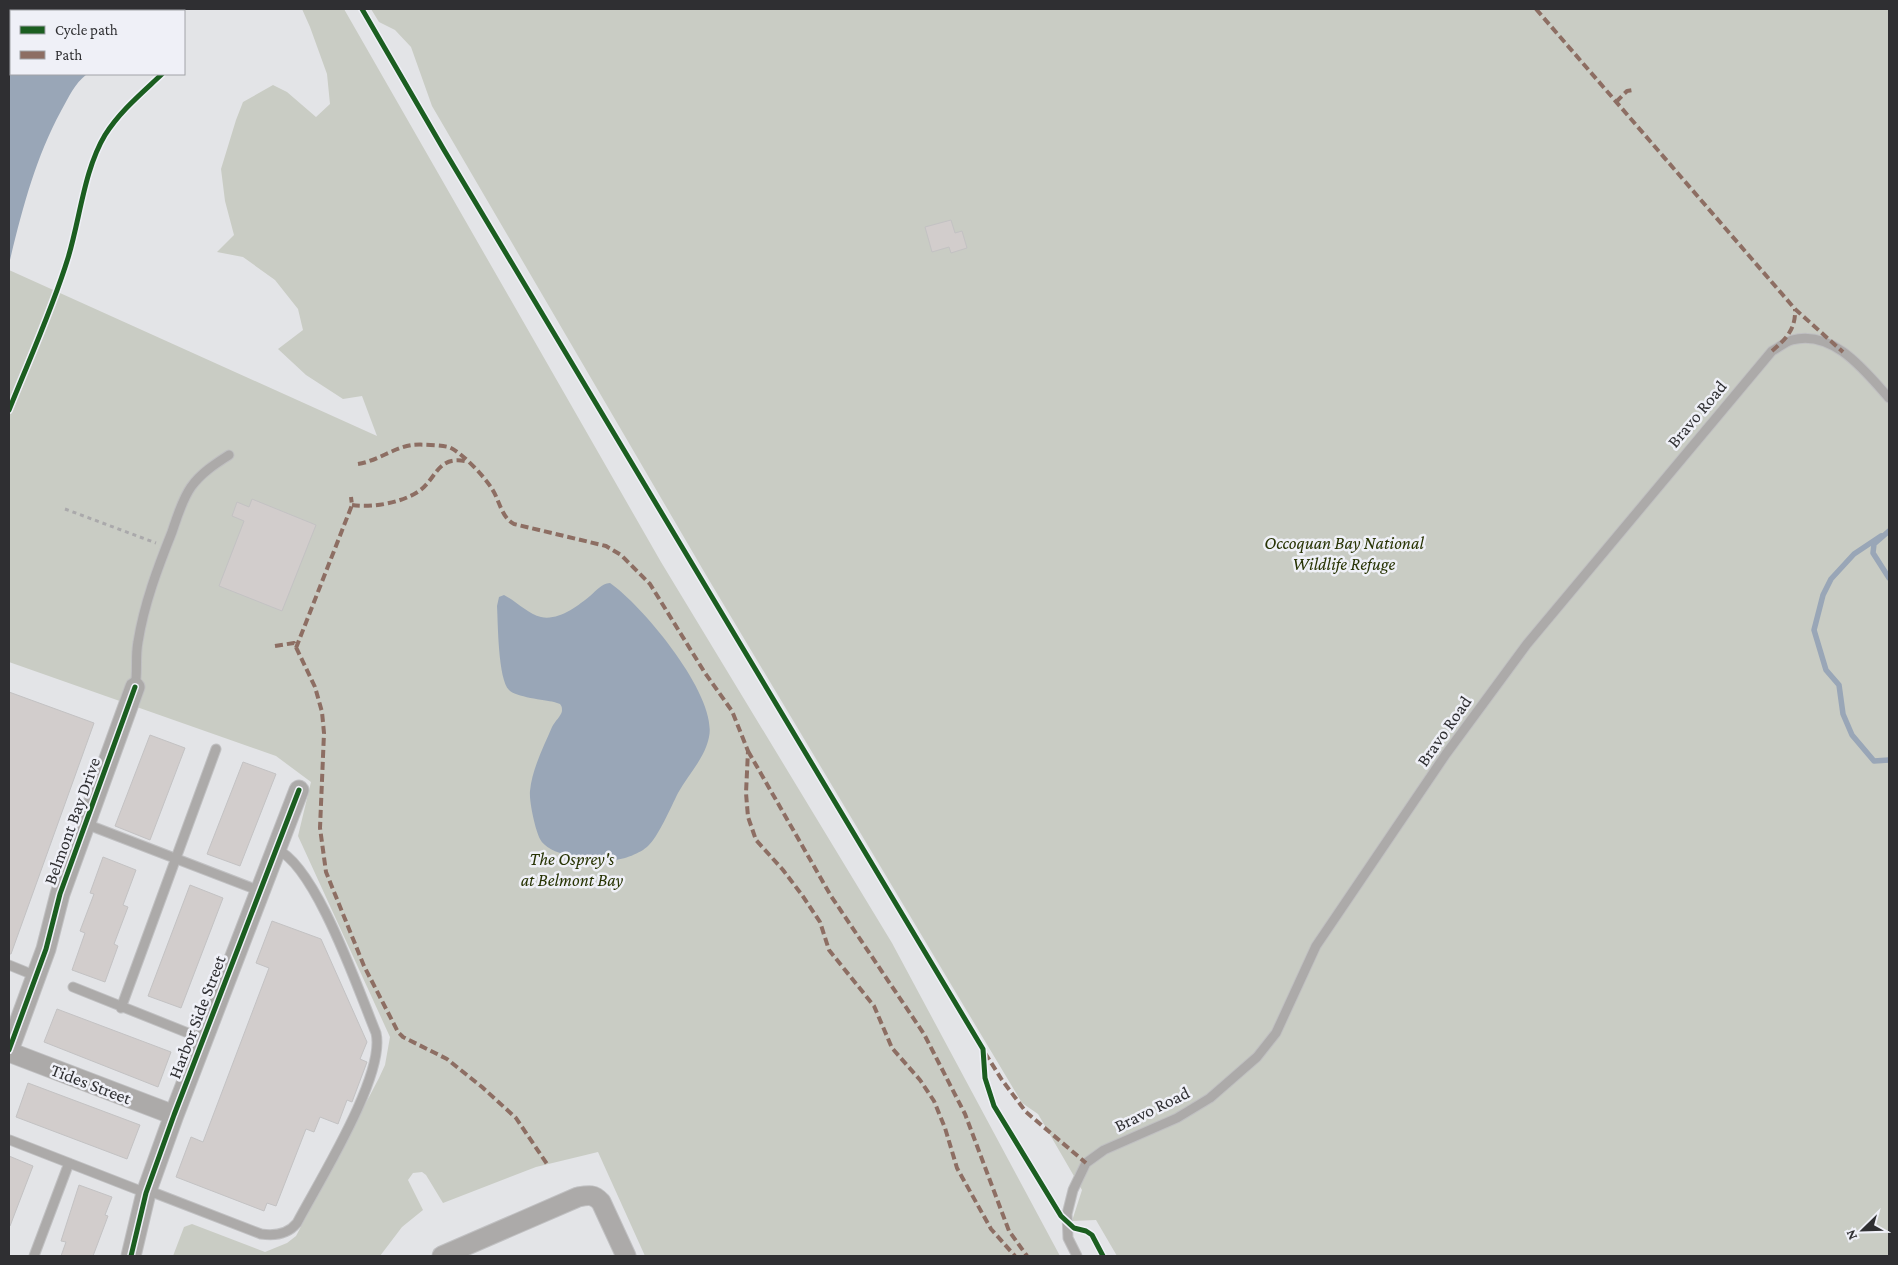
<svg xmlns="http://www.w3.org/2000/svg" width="1898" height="1265" font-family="'Crimson Pro',serif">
<rect width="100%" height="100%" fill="#e3e4e7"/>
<!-- green -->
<path fill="#c9ccc4" d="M302,9H344L661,562L892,943L1060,1256H645L598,1152L536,1167L443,1203L426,1175L422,1172L413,1173L408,1180L423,1210L402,1227L380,1256H173L184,1227L192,1224L265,1252L287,1243L296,1236L379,1078L385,1065L390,1037L298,836L311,782L276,756L9,662V270L377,436L362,396L343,399L306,375L278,349L303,330L298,309L275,280L243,257L217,252L234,235L225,201L221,169L236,120L243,102L273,85L287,92L316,117L330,104L327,74L310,27Z
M371,9H1889V1256H1117L1096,1220L1072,1221L1082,1190L1038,1114L1022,1103L706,575L432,106L411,47L395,30L379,22Z"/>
<!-- water -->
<path fill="#99a6b7" d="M9,9H163L161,11H11V74H87C74,84 69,97 61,111C35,159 22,210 9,264Z
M610,583C643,606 718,696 709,737C705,758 688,775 678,793C671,807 658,837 648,846C641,853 623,860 613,860C595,861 549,857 540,839C535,829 529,801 530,791C532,769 544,746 552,727C555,721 561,716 562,711C562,707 562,707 560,704L554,702C545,700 515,697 509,690C498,679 498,623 497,606L499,597L504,595C516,601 528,614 541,617C558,621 578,606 590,596C597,590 601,584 610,583Z"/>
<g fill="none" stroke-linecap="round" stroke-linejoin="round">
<!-- stream -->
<path stroke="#99a6b7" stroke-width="5.5" d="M1889,531L1874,544L1873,553L1889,578
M1881,536L1854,554L1831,579L1823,595L1814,630L1826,670L1839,685L1843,714L1852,735L1874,761L1889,760"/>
</g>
<!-- building -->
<path fill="#d2cdcc" stroke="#c3c2c3" d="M951,220L955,233L962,231L967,248L951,253L949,247L932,252L925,227Z
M252,499L316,525L282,611L219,586L244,521L232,516L237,502L249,507Z
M9,692L94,723L11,954H9Z
M150,735L185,748L150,840L115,826Z
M243,762L276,774L240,866L207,854Z
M103,857L136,870L123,905L128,907L114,944L118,946L105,982L72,970L85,933L80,931L94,894L90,893Z
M190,885L223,898L181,1008L148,996Z
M272,921L321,939L367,1042L360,1059L367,1062L352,1102L347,1100L338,1124L320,1117L314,1132L306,1129L276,1206L267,1203L264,1211L176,1177L191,1137L203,1142L269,968L256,963Z
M57,1009L171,1052L158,1087L44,1042Z
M28,1083L140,1125L127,1159L16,1117Z
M9,1156L33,1166L10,1226H9Z
M79,1185L112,1197L105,1215L108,1216L93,1256H61L66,1242L61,1241Z"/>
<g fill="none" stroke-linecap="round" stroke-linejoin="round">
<defs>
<path id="service" d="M135,687C138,672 135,657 138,642C144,604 158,567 172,532C177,517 182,500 191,487C201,473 215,464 229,455
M86,824L260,891
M9,965L36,976
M73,987L203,1039
M121,1008L216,749
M10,1140L146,1193
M147,1190L261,1234C274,1236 288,1234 297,1223C318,1183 386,1075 376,1033C359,992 316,865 276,849
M34,1256L69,1163
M1077,1256L1068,1238L1067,1214L1073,1190L1086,1163L1104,1150L1177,1118L1210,1098L1257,1057L1276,1033L1316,946L1446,754L1527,644L1772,351C1778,348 1785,342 1792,340C1833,329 1865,371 1889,398"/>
<path id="minor" d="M9,1050L46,949L60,894L135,687
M9,1052L174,1115
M131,1256L146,1193L174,1115L299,790
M442,1256L578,1197C589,1195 594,1194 601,1202L626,1256"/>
</defs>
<!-- service casing -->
<use href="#service" stroke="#c0c0c2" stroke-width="11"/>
<!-- minor casing -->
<use href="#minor" stroke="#c0c0c2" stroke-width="21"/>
<!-- path -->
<path stroke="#aaa9ab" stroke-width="3" stroke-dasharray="4 4" stroke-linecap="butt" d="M65,509L156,543"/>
<!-- service -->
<use href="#service" stroke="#acaaa9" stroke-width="9"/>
<!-- minor -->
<use href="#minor" stroke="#acaaa9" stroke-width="19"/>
<!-- quiet -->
<path stroke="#8d6e63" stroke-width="4" stroke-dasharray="8 4" stroke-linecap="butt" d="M1536,9L1795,309L1843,352
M1616,102L1627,91L1633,90
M1772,351C1786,339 1796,329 1795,309
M358,464C377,461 393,448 412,445C419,444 446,445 451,448C463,454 485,477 492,489C500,501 501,517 514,524L606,546L621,555L650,584L705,673L732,711L748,751L746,793L748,817L756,840L783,870L802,895L820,922L829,950L874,1006L892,1048L920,1080L934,1101L945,1128L957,1168L991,1229L1015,1256
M352,505C372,508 399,503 416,493C437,481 435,456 465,461
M275,646L294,643L315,687L322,712L324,733L320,828L326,872L364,966L398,1032L403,1037L447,1059L482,1087L516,1118L547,1164
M296,648L352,505L351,497
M748,751L831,896L924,1034L965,1114L1009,1231L1027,1256
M985,1053L1002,1080L1026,1112L1086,1163"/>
<defs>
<path id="cycleway" d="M362,9L444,150L983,1049L985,1078L994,1106L1061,1216L1074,1228L1086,1231L1092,1235L1103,1256
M9,410C29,360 52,310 68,258C80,219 84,170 105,135C120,111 142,93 162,74
M9,1050L46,949L60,894L135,687
M131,1256L146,1193L174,1115L299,790"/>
</defs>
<!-- cycleway casing -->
<use href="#cycleway" stroke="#eff0f7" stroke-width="8"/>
<!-- cycleway -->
<use href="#cycleway" stroke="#1b5e20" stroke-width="5"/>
</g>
<g text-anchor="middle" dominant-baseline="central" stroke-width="5" stroke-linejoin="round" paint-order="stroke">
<!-- street labels -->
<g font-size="18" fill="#2f2f32" stroke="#eff0f7">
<text transform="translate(1697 414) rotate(-50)">Bravo Road</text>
<text transform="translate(1444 731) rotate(-55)">Bravo Road</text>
<text transform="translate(72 821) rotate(-70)">Belmont Bay Drive</text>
<text transform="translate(197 1017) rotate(-69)">Harbor Side Street</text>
<text transform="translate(91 1084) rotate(21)">Tides Street</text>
<text transform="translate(1152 1109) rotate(-26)">Bravo Road</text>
</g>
<!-- park labels -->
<g font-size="18" font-style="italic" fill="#273303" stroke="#eff0f7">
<text x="1344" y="543">Occoquan Bay National<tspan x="1344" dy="21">Wildlife Refuge</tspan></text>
<text x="572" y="859">The Osprey's<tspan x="572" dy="21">at Belmont Bay</tspan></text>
</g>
</g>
<!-- border -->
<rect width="1898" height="1265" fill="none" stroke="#2f2f32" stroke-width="20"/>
<!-- legend -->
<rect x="10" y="10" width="175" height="65" fill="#eff0f7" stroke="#a2a3a8"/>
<rect x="20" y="26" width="25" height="8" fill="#1b5e20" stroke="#a2a3a8"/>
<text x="55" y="35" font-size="15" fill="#2f2f32">Cycle path</text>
<rect x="20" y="51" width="25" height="8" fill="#8d6e63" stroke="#a2a3a8"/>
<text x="55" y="60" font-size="15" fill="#2f2f32">Path</text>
<!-- north arrow -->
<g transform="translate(1863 1230) rotate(247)" stroke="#eff0f7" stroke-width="4" paint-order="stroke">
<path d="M0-4L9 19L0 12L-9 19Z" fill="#2f2f32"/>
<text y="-8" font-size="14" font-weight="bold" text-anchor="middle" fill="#2f2f32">N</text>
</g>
</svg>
